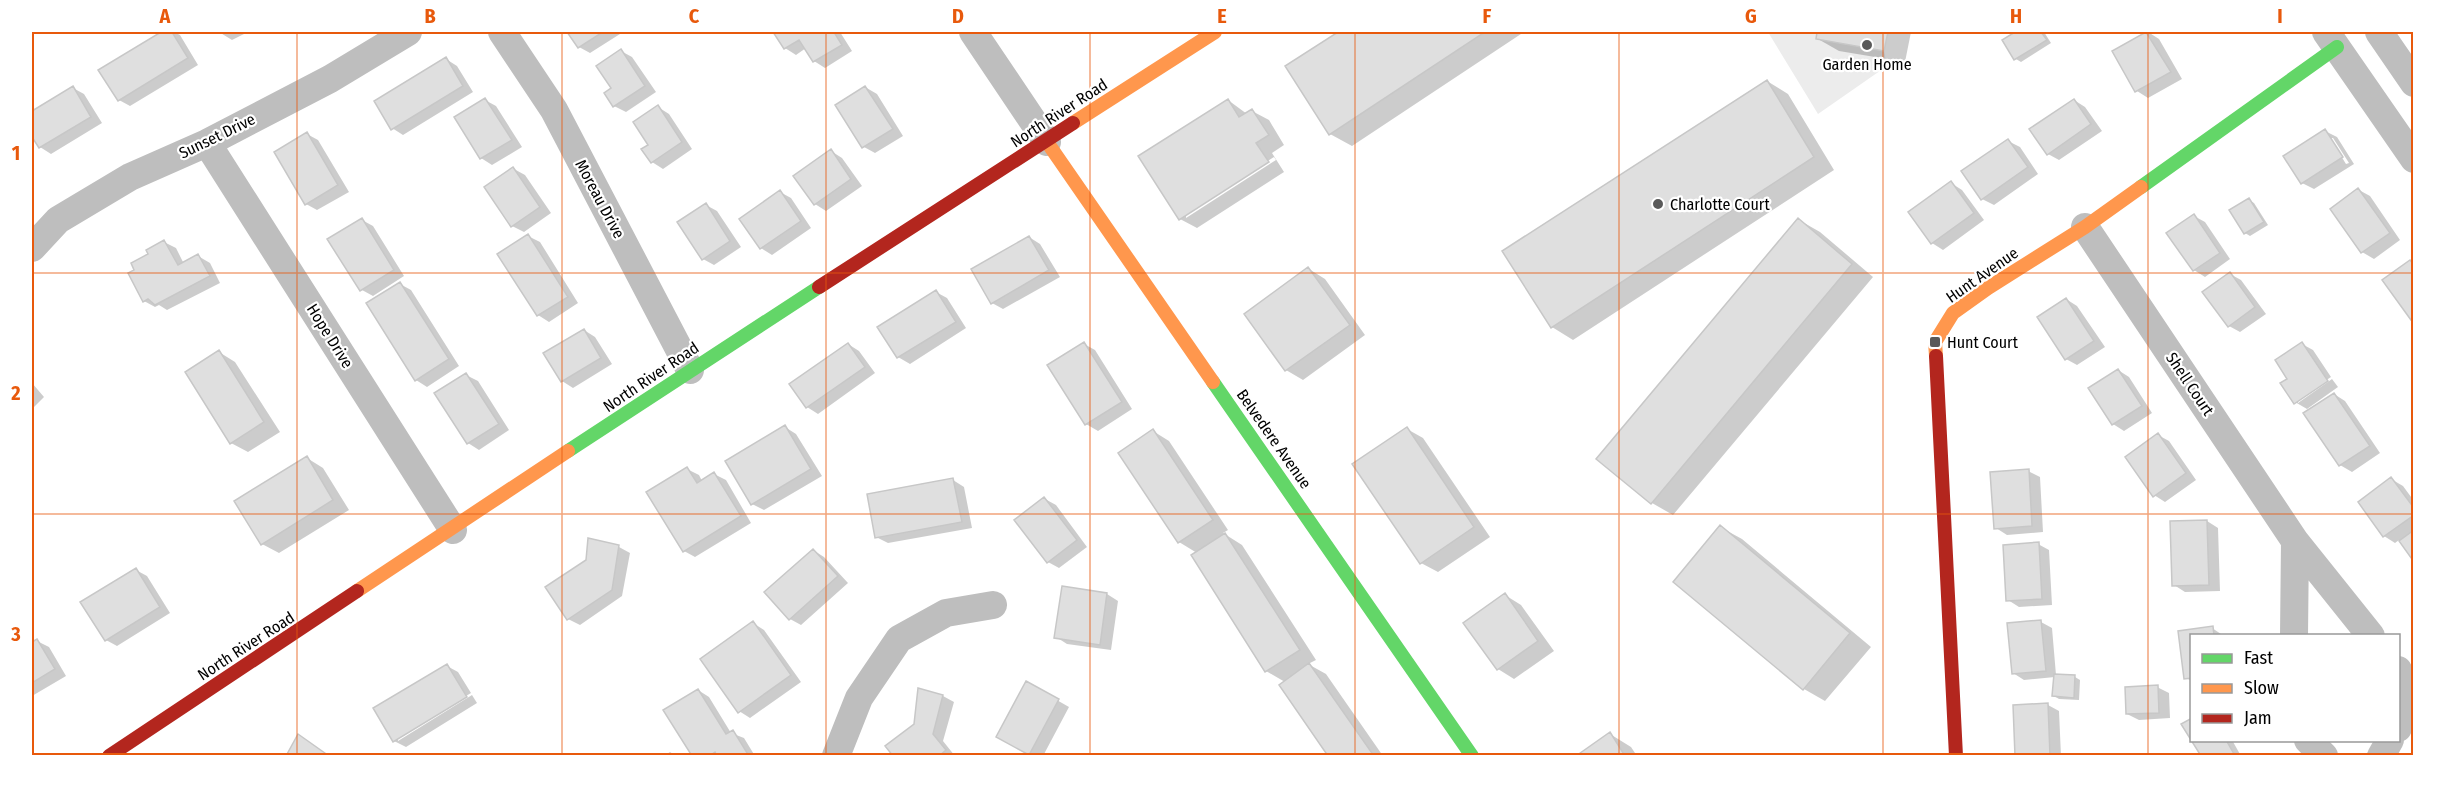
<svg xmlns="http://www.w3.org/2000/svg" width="2445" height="787" font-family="'Fira Sans Condensed',sans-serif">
<rect width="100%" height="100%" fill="#fff"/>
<!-- green -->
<path fill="#ececec" d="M1768,32H1817L1816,39L1884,51L1887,66L1818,114Z"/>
<!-- shadow -->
<path fill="#0003" fill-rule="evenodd" d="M163,32H174L180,35L198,65L130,106L119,100L100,70Z
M219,32H248L232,40Z
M569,32H619L620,34L590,53L579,47Z
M775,32H840L852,51L825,68L814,61L806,48L796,55L785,48Z
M1340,32H1524L1352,146L1330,134L1287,67Z
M1819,32H1911L1905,62L1839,51L1818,39Z
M2017,32H2044L2051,43L2021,62L2016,59L2004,40Z
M2148,32L2159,39L2182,79L2148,98L2137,91L2114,51Z
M621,51L632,57L656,92L626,112L614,106L613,89Z
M446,59L457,66L473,92L403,135L392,128Z
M1767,81L1788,94L1834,170L1573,340L1552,327Z
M865,87L877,94L903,136L875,153L864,147Z
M73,88L84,94L102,123L51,154L40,147L32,134V113Z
M485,100L496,106L522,147L492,165L481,158Z
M1228,100L1247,114L1252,111L1269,120L1284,145L1272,153L1284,172L1197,228L1180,219ZM1274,157L1276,160L1186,218V214Z
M2074,100L2085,107L2102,131L2059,160L2048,154Z
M658,107L669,114L692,149L663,169L652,162L650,145Z
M2325,131L2337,137L2354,164L2314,189L2302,183ZM2330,138H2333L2349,163L2346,164Z
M307,134L318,140L349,192L317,210L306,204Z
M2008,141L2020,147L2038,174L1994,205L1982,199Z
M831,151L842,158L862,186L826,211L815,204Z
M514,169L525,175L551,213L524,232L512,226Z
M1951,183L1962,190L1984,220L1943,250L1932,243Z
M2359,190L2370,196L2400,240L2374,259L2362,252Z
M780,192L791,198L811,228L772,255L761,248Z
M2249,200L2254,203L2268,225L2250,236L2245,233Z
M706,205L717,211L741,247L714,265L703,259Z
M2194,216L2205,222L2230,259L2205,277L2194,270Z
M362,220L373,226L404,276L373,296L362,290Z
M1799,220L1820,232L1873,277L1673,515L1652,503Z
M528,236L540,242L578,303L549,322L538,315Z
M1029,237L1040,244L1060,277L1003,309L992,303Z
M164,242L176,248L184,264L198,256L210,263L220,283L167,310L159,305L155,307L144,301L137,270Z
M1309,269L1325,279L1365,335L1303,380L1286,370L1246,314Z
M2230,274L2241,280L2266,314L2240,332L2229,326Z
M400,284L411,290L459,366L427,387L416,380Z
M936,292L947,298L966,328L910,364L898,357L879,327Z
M2066,299L2077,306L2105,347L2077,365L2066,359Z
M584,330L595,337L612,364L573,388L562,381Z
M848,344L859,351L875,373L818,414L807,407Z
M1084,344L1095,350L1132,409L1098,431L1086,424L1049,365Z
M2302,344L2313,350L2331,377L2298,399V403L2332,379L2338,387L2307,409L2295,402L2289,379Z
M219,352L235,362L280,432L248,452L231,443Z
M2118,370L2129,377L2152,413L2124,431L2113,424Z
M466,375L478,381L509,430L479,450L468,443L436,394Z
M32,383L44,397L32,409Z
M2334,394L2345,401L2380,453L2352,472L2340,465L2305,413Z
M785,427L796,434L822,476L764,510L752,504Z
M1407,429L1423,438L1490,537L1438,572L1421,563Z
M1153,431L1169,441L1228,530L1223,533L1242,545L1316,660L1308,664L1326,674L1383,756H1330L1285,682L1266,671L1197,553L1179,542Z
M2158,435L2169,441L2196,480L2165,502L2154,495Z
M307,458L323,468L349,510L279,553L262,544Z
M687,469L699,475L702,481L714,474L726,480L751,523L695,557L684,551Z
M2028,471L2040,477L2043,532L2007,535L1996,528Z
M2391,479L2403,486L2414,501V559L2399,540L2395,543L2384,536Z
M953,480L964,487L972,528L888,543L876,537Z
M1045,499L1056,505L1087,547L1059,568L1048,562Z
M2207,521L2218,528L2220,591L2185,592L2174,585Z
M1720,527L1742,539L1871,647L1825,701L1804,689Z
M589,540L619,547L630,553L622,596L580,625L568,619L587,560Z
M2038,544L2049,550L2052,605L2019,607L2008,600Z
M813,550L824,557L848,583L801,625L790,619Z
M136,570L147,576L170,613L117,646L106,640Z
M1063,588L1107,594L1118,601L1111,650L1067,644L1056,637Z
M1505,595L1521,605L1554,651L1514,679L1498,669Z
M2041,622L2052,628L2056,675L2075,677L2080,680L2079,700L2059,699L2054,696L2055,677L2024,680L2013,673Z
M753,623L764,630L801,682L750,718L739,711Z
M2212,628L2224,636H2192V681L2186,678L2179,632Z
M37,641L49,647L66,676L32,696V644Z
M447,666L458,672L471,693L398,737V741L472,695L477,703L406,747L394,741Z
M1027,683L1069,707L1043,756H1032L998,737Z
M2157,687L2169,693L2170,718L2139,720L2127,714Z
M698,690L709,697L731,733L744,738L755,756H693Z
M943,696L954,702L943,741L955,756H894L915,724Z
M2048,705L2059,711L2061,756H2016Z
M1610,734L1631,747L1637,756H1579Z
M2193,740H2232L2241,756H2202Z
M670,752L676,756H664Z"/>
<!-- building -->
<path fill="#dfdfdf" stroke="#c7c7c7" stroke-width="1.5" d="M161,32H172L188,58L118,101L98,70Z
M567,32H603L578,48Z
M773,32H834L842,45L813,62L799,40L784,49Z
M1338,32H1485L1329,135L1285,66Z
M1817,32H1888L1884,51L1816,39Z
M2015,32H2041L2047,40L2014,60L2002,40Z
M2146,32L2171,72L2135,92L2112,51Z
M621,49L645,86L613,107L604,93L611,88L596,66Z
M446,57L463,86L391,130L374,101Z
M1767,80L1814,157L1551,328L1502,251Z
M73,86L91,117L39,148L32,137V111Z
M865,86L893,129L862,148L835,105Z
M485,98L512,140L480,159L454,117Z
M1228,99L1239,117L1252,109L1269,135L1256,143L1269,162L1179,220L1138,156Z
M2074,99L2091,124L2047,155L2029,129Z
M658,105L682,142L651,163L641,149L648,145L633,122Z
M2325,129L2343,157L2301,184L2283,156Z
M307,132L338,185L305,205L274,152Z
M2008,139L2028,167L1981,200L1961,171Z
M831,149L851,179L814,205L793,176Z
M513,167L540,207L511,227L484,187Z
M1951,181L1974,213L1931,244L1908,212Z
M2358,188L2390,233L2361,253L2330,209Z
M780,190L801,221L760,249L739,219Z
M2249,198L2264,222L2244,234L2229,210Z
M706,203L730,241L702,260L677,222Z
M2194,214L2220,253L2193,271L2166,233Z
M362,218L394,270L360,291L327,239Z
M1798,218L1852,264L1651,504L1596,459Z
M528,234L568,297L537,316L497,254Z
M1029,236L1049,270L991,304L971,269Z
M164,240L178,265L198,254L210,276L155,305L148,299L143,302L128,273L134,270L131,263L148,254L146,250Z
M2410,260L2414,265V319L2411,320L2382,280Z
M1308,267L1350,325L1285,371L1244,314Z
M2230,272L2255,307L2228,327L2202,292Z
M400,282L449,359L415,381L366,303Z
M936,290L956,322L897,358L877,327Z
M2066,298L2094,341L2065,360L2037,317Z
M584,329L601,358L561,382L543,353Z
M1084,342L1122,402L1085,425L1047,365Z
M2302,342L2328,381L2294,404L2280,383L2287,379L2275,360Z
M848,343L865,367L806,408L789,384Z
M219,350L264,422L230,444L185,372Z
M2118,369L2142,406L2112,425L2088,388Z
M466,373L499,424L467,444L434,393Z
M2334,393L2370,446L2339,466L2303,413Z
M785,425L811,469L751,505L725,461Z
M1407,427L1474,527L1420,564L1352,464Z
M1153,429L1213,520L1178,543L1118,453Z
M2158,433L2186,473L2153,497L2125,457Z
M307,456L333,500L261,545L234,501Z
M687,467L697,483L714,472L741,516L683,552L646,492Z
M2029,469L2032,526L1994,529L1990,472Z
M2391,477L2414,508V515L2383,537L2358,502Z
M953,478L962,522L875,538L867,494Z
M1044,497L1077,540L1047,563L1014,520Z
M2207,520L2209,585L2172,586L2170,521Z
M1720,525L1850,633L1803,690L1673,582Z
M2414,530V562L2399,541Z
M1225,533L1300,650L1265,672L1191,555Z
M588,538L619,545L612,590L567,620L545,587L586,560Z
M2039,542L2042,599L2006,601L2003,545Z
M813,549L838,576L789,620L764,592Z
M136,568L160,607L105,641L80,602Z
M1062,586L1107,593L1100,645L1054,638Z
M1505,593L1538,641L1497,670L1463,623Z
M2041,620L2046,671L2012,674L2007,623Z
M753,621L791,675L738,713L700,659Z
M2213,626L2214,636H2192V678L2184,679L2178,631Z
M37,639L55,669L32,683V642Z
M1309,663L1374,756H1328L1279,685Z
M447,664L467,697L393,742L373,708Z
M2054,674L2075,675L2074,698L2052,696Z
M1026,681L1059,699L1029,755L996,737Z
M2158,685L2159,713L2126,714L2125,687Z
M918,688L943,695L933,734L946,750L939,756H893L885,746L914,724Z
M698,689L726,734L733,730L749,756H717L715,752L709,756H692L663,710Z
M2048,703L2050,756H2015L2013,705Z
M2192,718V740H2226L2234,754L2201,756L2181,724Z
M1610,732L1625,756H1576Z
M298,734L329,756H286Z"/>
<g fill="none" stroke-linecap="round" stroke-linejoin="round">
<!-- street -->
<path stroke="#bebebe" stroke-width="28" d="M502,32L554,110L690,370
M973,32L1047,142
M2326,32L2414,159
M2379,32L2414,83
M207,143L453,530
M2085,227L2295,541L2371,636
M32,248L58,220L130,177L207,143L330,79L408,32
M2294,636L2295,541
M2398,670V728
M2308,740L2324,756
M836,756L859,698L899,639L946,613L993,605
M2381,756L2390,740"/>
<!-- fast -->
<path stroke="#63d668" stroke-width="14" d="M2141,187L2337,47
M1213,382L1472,756
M568,451L819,287"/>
<!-- slow -->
<path stroke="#ff974d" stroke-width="14" d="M1073,123L1215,32
M1047,142L1213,382
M1936,356L1935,342L1953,313L1988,288L2085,227L2141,187
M357,591L568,451"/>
<!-- jam -->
<path stroke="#b3261e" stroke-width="14" d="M819,287L1073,123
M1936,356L1956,756
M109,756L357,591"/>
</g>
<!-- grid -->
<path fill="none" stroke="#e8590c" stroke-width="1.5" stroke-opacity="0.55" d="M297,32V756M562,32V756M826,32V756M1090,32V756M1355,32V756M1619,32V756M1883,32V756M2148,32V756M32,273H2414M32,514H2414"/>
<!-- markers -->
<g fill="#595959" stroke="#fff" stroke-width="2">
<circle cx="1867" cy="45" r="6"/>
<circle cx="1658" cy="204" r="6"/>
<rect x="1929" y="336" width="12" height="12" rx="3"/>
</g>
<g text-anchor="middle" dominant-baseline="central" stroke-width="4.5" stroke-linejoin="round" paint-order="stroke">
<!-- poi labels -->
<g font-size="16" fill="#000" stroke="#fff" text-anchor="start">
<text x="1867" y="64" text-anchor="middle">Garden Home</text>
<text x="1670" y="204">Charlotte Court</text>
<text x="1947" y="342">Hunt Court</text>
</g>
<!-- street labels -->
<g font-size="16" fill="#000" stroke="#fff">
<text transform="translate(1059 113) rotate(-33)">North River Road</text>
<text transform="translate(217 136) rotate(-26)">Sunset Drive</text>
<text transform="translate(600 199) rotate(62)">Moreau Drive</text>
<text transform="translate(1982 275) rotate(-35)">Hunt Avenue</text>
<text transform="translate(330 336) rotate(58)">Hope Drive</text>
<text transform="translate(651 377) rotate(-34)">North River Road</text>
<text transform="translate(2190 384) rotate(56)">Shell Court</text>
<text transform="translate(1274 439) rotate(55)">Belvedere Avenue</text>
<text transform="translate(246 646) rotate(-33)">North River Road</text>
</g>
</g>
<!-- border -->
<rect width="2445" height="787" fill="none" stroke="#ffffff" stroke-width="66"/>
<!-- legend -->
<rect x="2190" y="634" width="210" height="108" fill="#ffffff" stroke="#999999" stroke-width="1.5"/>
<rect x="2202" y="654" width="30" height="9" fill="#63d668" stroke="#999999" stroke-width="1.5"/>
<text x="2244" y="664" font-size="18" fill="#000000">Fast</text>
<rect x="2202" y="684" width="30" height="9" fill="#ff974d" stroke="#999999" stroke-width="1.5"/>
<text x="2244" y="694" font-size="18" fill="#000000">Slow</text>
<rect x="2202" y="714" width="30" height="9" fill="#b3261e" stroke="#999999" stroke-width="1.5"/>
<text x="2244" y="724" font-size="18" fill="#000000">Jam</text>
<rect x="33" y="33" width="2379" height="721" fill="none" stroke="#e8590c" stroke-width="2"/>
<g font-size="20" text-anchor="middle" font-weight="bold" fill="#e8590c">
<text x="165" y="23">A</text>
<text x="430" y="23">B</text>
<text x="694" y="23">C</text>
<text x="958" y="23">D</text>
<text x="1222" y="23">E</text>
<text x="1487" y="23">F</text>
<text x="1751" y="23">G</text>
<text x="2016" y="23">H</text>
<text x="2280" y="23">I</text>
<text x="16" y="160">1</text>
<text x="16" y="400">2</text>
<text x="16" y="641">3</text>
</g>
</svg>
